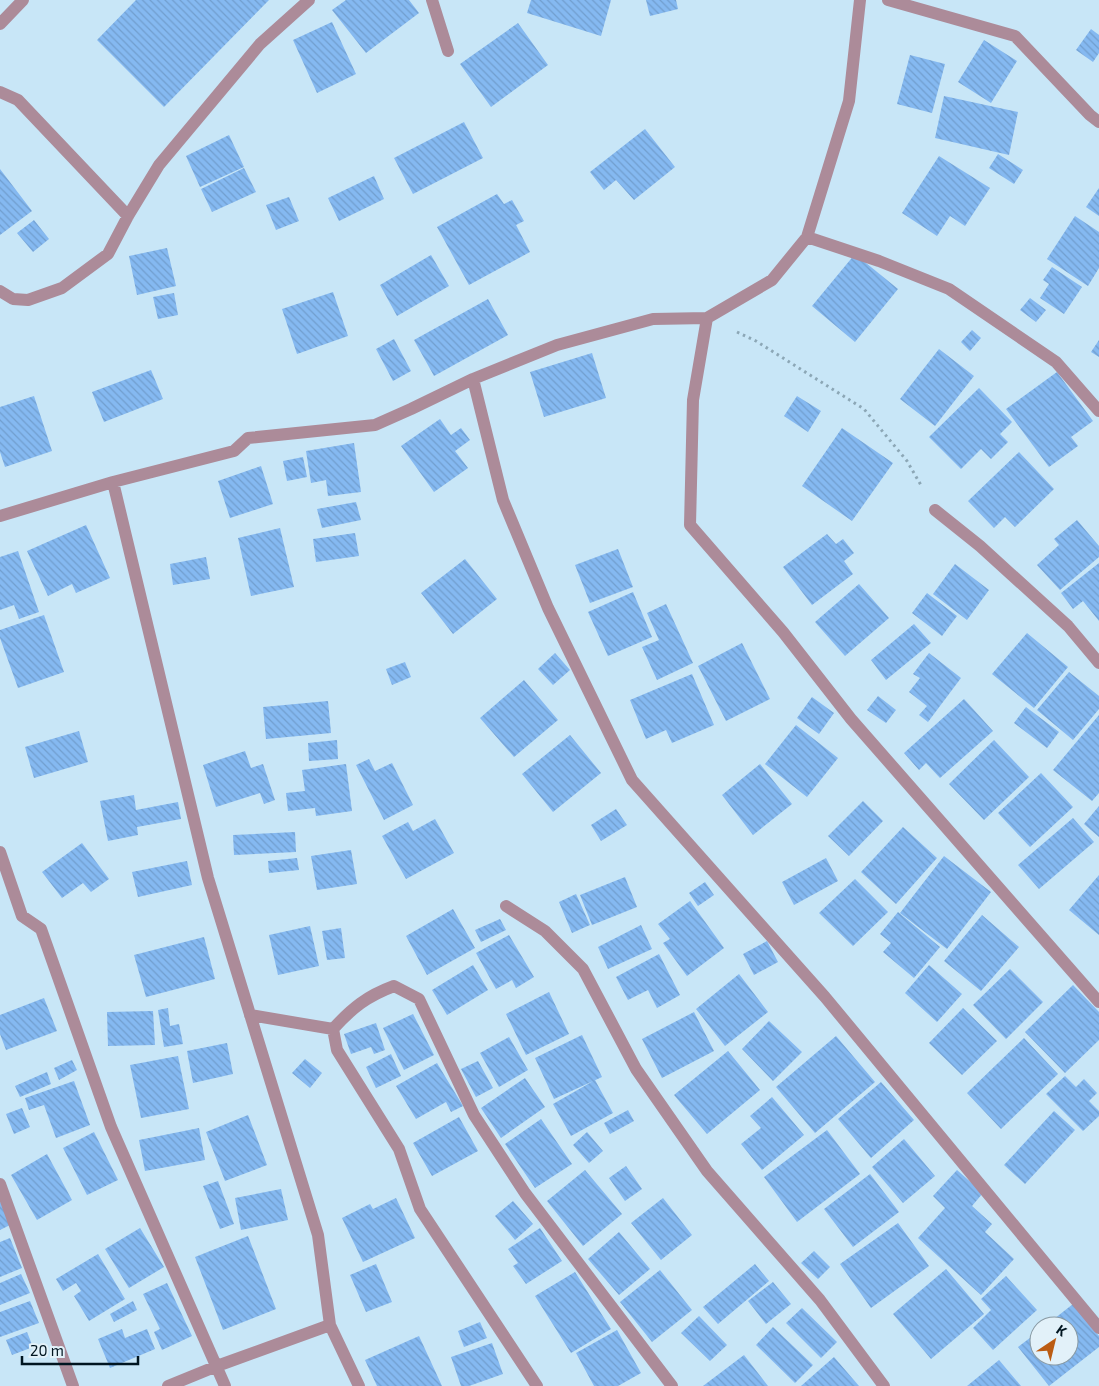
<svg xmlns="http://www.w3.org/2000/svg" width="1099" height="1386" font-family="'Exo 2',sans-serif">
<defs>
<pattern id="building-back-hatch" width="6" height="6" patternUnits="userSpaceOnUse" patternTransform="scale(1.25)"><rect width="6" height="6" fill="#85b9f1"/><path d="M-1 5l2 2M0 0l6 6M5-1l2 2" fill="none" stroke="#719ece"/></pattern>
</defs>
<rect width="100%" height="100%" fill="#c8e6f7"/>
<!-- building -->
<path fill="url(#building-back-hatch)" d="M136,0H269L164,107L97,40Z
M346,0H409L419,13L366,53L332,10Z
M531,0H611L601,36L527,13Z
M646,0H676L678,9L650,16Z
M332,22L356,74L317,93L293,40Z
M518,23L548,65L491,107L460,64Z
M1091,29L1099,35V53L1093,62L1076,50Z
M984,40L1017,61L991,103L958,82Z
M910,55L945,64L932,113L897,104Z
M944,96L1018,112L1009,155L935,138Z
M464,122L483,158L413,194L394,158Z
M645,129L675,167L634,200L616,180L604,190L590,172Z
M229,135L244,167L200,187L186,156Z
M998,154L1023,170L1014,184L989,168Z
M939,156L990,188L965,226L950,216L937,236L902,213Z
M244,168L256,192L212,212L201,189Z
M0,169L32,211L0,235Z
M374,176L384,199L339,221L328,198Z
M1099,188V216L1086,207Z
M497,194L504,204L512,200L524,221L516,225L530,252L469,285L437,227Z
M289,197L299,221L276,230L266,205Z
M1075,216L1099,232V268L1088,286L1047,259Z
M34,220L49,239L33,252L17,233Z
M167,248L176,286L137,295L129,256Z
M855,254L898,289L855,342L812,306Z
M431,255L449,286L397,316L380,285Z
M1052,267L1082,287L1064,314L1040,298L1049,284L1043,280Z
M333,292L348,336L297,354L282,309Z
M174,293L178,315L158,319L153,297Z
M1030,298L1046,310L1036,322L1020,310Z
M488,299L508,335L434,376L414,340Z
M972,330L981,338L970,351L961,342Z
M394,339L411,371L393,381L376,349Z
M1099,340V357L1091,352Z
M939,349L974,376L935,426L900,399Z
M592,353L606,398L544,417L530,372Z
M151,370L163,399L104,422L92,392Z
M1057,372L1093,421L1071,437L1078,446L1049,467L1006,409Z
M979,388L1012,422L1000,434L1008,442L991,459L981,449L961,469L929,437Z
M34,396L52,451L5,467L0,452V407Z
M797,396L821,411L808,432L784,416Z
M440,419L451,435L461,428L470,440L455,451L468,468L434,492L401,446Z
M842,428L893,463L852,521L802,486Z
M354,443L361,492L328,496L326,480L311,483L306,451Z
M1019,452L1054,489L1015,527L1005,517L994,528L968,501Z
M303,457L307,477L287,481L283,461Z
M261,466L273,504L230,518L218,481Z
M356,502L361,520L322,528L317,509Z
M1077,520L1099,546V557L1060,590L1037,565L1059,545L1054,539Z
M86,525L110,578L76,593L72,584L48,596L27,551Z
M280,528L294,587L251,596L238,538Z
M355,533L359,556L316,562L313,539Z
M827,534L836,544L843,539L854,553L844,561L853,574L812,605L783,567Z
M618,549L633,587L590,603L575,565Z
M18,551L39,612L19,619L14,605L0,610V557Z
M206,557L210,579L173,585L170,564Z
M465,559L497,599L453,634L421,593Z
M1099,563V621L1083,601L1073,609L1061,593Z
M955,564L989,590L967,620L933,594Z
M859,584L889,618L845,656L815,622Z
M633,592L652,637L608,656L588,612Z
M927,593L957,616L942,636L912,613Z
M666,604L693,663L657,680L642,647L659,640L647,613Z
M44,615L64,672L18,688L0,638V630Z
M914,624L931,643L886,680L871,660Z
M1027,633L1068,667L1034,708L992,674Z
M742,643L770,699L726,721L698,666Z
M555,653L570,670L553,685L538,669Z
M929,653L961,678L928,722L919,715L927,706L909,692L920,678L913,674Z
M405,662L411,677L392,685L386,669Z
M1069,672L1099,696V709L1073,740L1037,710Z
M692,674L714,725L672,743L666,730L646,739L630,700Z
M524,680L558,720L514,757L480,718Z
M878,696L896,710L886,723L867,710Z
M812,697L834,713L819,734L797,718Z
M964,699L993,731L940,778L926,763L919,770L904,753Z
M328,701L331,733L266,739L263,707Z
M1026,707L1059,732L1047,748L1014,723Z
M1099,715V793L1092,801L1053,770Z
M796,725L838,758L807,797L765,764Z
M79,731L88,762L34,778L25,747Z
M570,735L601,773L553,812L522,774Z
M337,740L338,759L309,761L308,743Z
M994,740L1029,777L984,820L949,784Z
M245,751L251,768L263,764L275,800L264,804L260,793L216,807L203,765Z
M369,759L375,771L392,763L413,805L384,820L356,765Z
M346,764L352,811L316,816L315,808L288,811L286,793L305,791L302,770Z
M760,764L792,804L753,835L722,795Z
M1041,773L1073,807L1030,847L998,813Z
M134,795L136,810L178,802L181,819L137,827L138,835L108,841L100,801Z
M863,801L883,821L849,856L828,836Z
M1099,806V837L1084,824Z
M616,809L627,825L601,841L591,825Z
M1073,818L1094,842L1039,889L1018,865Z
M435,819L454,853L406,879L382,836L408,822L413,831Z
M903,827L937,858L896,904L861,872Z
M295,832L296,852L234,855L233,835Z
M82,843L109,879L91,892L83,883L62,898L42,872Z
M351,850L357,884L317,890L311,856Z
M944,856L991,892L947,949L900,913Z
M297,858L299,870L269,873L268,861Z
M826,858L838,881L794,905L782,882Z
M187,861L192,885L138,897L132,872Z
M1099,875V935L1069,910Z
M625,877L637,907L592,925L580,895Z
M855,879L888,912L853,946L819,913Z
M705,882L714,895L698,906L689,893Z
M576,894L590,925L572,933L559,902Z
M690,901L724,948L687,976L663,943L670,939L658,924Z
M453,909L475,948L427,975L406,936Z
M898,912L940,947L914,978L883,952L891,943L880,934Z
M982,915L1019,947L981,991L944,961Z
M500,919L506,930L481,942L475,930Z
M641,925L652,949L608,969L598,947Z
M310,926L319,966L278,975L269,935Z
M341,928L345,958L327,960L322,931Z
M509,935L534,977L516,988L512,980L496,989L476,953Z
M204,937L215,979L146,997L134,955Z
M767,941L778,962L754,975L743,954Z
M659,954L680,995L657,1008L648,990L628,1000L616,977Z
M473,965L488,990L447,1015L432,990Z
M929,965L962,994L937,1022L905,993Z
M1010,969L1043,1002L1006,1039L973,1005Z
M739,974L768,1012L725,1046L696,1009Z
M1073,985L1099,1012V1040L1065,1073L1025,1032Z
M549,992L569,1034L526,1055L506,1014Z
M44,998L57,1031L6,1050L0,1034V1015Z
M168,1008L170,1026L179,1024L183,1044L164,1047L158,1010Z
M963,1008L997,1041L962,1075L929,1043Z
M153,1011L155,1045L108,1046L107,1012Z
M694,1012L714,1051L662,1078L642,1039Z
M413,1014L434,1055L404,1070L383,1028Z
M769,1021L802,1052L773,1081L742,1049Z
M376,1023L385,1050L374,1054L371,1047L351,1054L344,1034Z
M582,1035L602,1077L554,1099L535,1058Z
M836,1036L875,1082L815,1133L776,1087Z
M509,1037L528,1070L499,1087L480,1053Z
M1024,1038L1058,1074L1001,1129L967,1093Z
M227,1043L233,1074L193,1083L187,1051Z
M728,1051L760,1090L707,1134L674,1095Z
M391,1054L401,1076L376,1088L366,1067Z
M178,1056L189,1109L141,1118L130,1065Z
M305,1059L322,1073L310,1088L292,1073Z
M72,1060L77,1070L59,1080L54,1068Z
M478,1061L493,1088L476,1097L461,1069Z
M437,1063L463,1106L451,1112L446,1102L416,1119L396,1086Z
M47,1072L51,1084L20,1097L15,1086Z
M1065,1076L1076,1087L1084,1079L1097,1093L1089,1101L1099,1111V1116L1083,1131L1046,1094Z
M525,1078L545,1107L501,1138L481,1108Z
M595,1080L613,1113L571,1136L553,1104Z
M74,1081L90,1125L56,1138L44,1105L29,1110L25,1098Z
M881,1082L914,1120L871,1158L838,1119Z
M772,1097L804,1135L762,1170L741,1144L761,1128L750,1116Z
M22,1108L30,1127L14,1134L6,1114Z
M628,1110L634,1121L610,1134L604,1123Z
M1054,1111L1075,1130L1025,1184L1004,1165Z
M248,1115L267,1165L225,1181L206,1132Z
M459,1117L478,1151L432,1176L413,1143Z
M541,1119L572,1164L535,1188L505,1144Z
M199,1128L205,1160L145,1171L139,1140Z
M827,1130L860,1174L797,1222L764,1177Z
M94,1132L118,1180L87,1195L63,1148Z
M587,1132L603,1151L589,1163L573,1145Z
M904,1139L935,1176L903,1203L872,1167Z
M47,1154L72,1200L37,1220L11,1175Z
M626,1166L642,1189L625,1201L609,1178Z
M585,1170L622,1214L583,1246L547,1201Z
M957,1170L983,1193L972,1206L992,1224L985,1232L1014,1259L981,1295L918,1238L945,1208L933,1196Z
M870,1174L899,1212L853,1247L824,1209Z
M218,1181L234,1224L220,1229L203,1186Z
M281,1189L288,1220L241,1230L235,1198Z
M396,1198L415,1238L363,1262L342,1218L370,1204L373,1209Z
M663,1198L692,1235L661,1260L631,1223Z
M0,1201L12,1224L0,1230Z
M513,1201L533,1224L515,1240L495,1216Z
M898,1223L929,1266L871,1308L840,1264Z
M140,1228L164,1267L129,1288L105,1249Z
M540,1228L562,1261L526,1284L513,1266L518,1263L508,1249Z
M619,1232L650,1269L619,1295L588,1259Z
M248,1236L276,1309L223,1330L195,1257Z
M10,1238L22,1268L0,1277V1242Z
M814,1251L830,1267L818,1279L801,1263Z
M98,1254L125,1299L89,1321L74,1296L81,1291L76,1283L63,1291L56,1279Z
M376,1264L392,1302L366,1312L350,1275Z
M755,1264L769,1281L718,1324L703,1307Z
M946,1269L984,1314L931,1359L893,1314Z
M660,1270L692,1310L652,1342L620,1302Z
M575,1272L611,1329L571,1353L535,1296Z
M21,1274L30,1293L0,1305V1283Z
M1006,1276L1037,1310L993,1350L973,1328L991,1310L981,1299Z
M773,1282L791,1304L766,1324L748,1301Z
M167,1283L192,1336L162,1350L154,1332L160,1329L143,1294Z
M30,1301L39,1323L0,1337V1312Z
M133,1301L137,1310L114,1322L110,1314Z
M1073,1304L1099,1336V1347L1049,1386L1018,1347L1039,1331V1356H1069V1326H1045Z
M802,1308L837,1342L821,1358L786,1323Z
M699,1316L727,1345L710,1361L681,1333Z
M480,1322L487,1338L464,1347L458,1331Z
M773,1327L813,1365L795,1383L756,1345Z
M122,1329L125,1338L147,1329L155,1349L110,1368L98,1339Z
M617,1330L641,1373L618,1386H594L576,1353Z
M27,1332L33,1347L12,1355L6,1340Z
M419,1336L442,1386H377L365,1360Z
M492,1343L503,1374L469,1386H461L451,1357Z
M744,1355L768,1386H703Z
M834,1357L859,1386H801Z
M999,1360L1021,1386H967Z"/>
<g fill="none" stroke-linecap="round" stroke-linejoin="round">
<!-- path -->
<path stroke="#8ca7b6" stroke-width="3" stroke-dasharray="2.5 4" stroke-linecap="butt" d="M737,332L756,341L864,409L907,461L922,487"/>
<!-- minor -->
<path stroke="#ac8b99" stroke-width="12" d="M432,0L448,51
M860,0L849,101L807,237L772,280L707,318L693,400L690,525L783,632L851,719L1099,1002
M888,0L1015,36L1090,115L1099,122
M0,24L23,0
M0,92L18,100L128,216
M807,237L879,261L949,289L1056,362L1099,411
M0,291L13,299L28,300L62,288L108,254L128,216L159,165L260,44L309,0
M473,379L503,500L548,608L632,780L825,997L1099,1328
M113,482L208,878L318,1235L330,1325L359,1386
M935,510L980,546L1068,626L1099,663
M0,516L113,482L234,451L248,438L375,425L411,409L473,379L557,345L653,319L707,318
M0,852L22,916L41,929L111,1127L225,1386
M506,906L545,931L583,969L636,1069L707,1171L820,1300L884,1386
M250,1015L333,1029
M0,1184L73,1386
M168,1386L217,1366L330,1325
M537,1386L420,1209L399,1149L337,1050L333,1029C352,1008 367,996 394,986L419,999L474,1115L525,1193L672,1386"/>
</g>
<!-- north arrow -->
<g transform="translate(1054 1341) rotate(35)"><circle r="24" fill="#e2f1f9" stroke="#8899a2"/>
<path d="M0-4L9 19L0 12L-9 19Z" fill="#bb5c13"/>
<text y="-8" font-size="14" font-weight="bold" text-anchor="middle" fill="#001520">K</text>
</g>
<!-- scale -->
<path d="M22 1356v8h116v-8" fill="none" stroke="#001520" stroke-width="2.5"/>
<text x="30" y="1356" font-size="15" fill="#001520" stroke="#e2f1f9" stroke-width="4" paint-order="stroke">20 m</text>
</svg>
